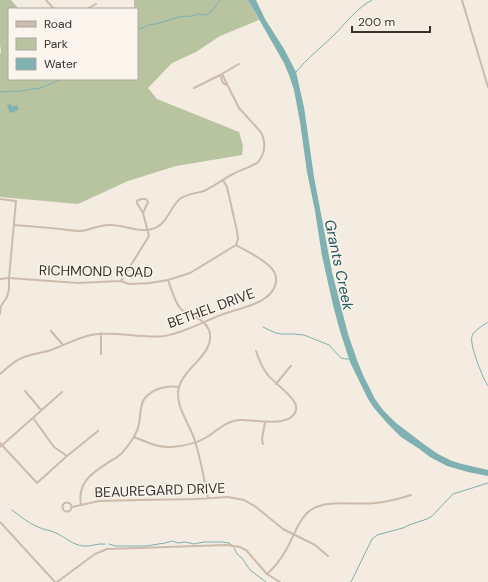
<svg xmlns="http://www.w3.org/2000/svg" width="488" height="582" font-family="'DM Sans',sans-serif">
<rect width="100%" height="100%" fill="#f4ebe1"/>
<!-- green -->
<path fill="#b8c4a0" d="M0,0H11L19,9H9V79H137V9H134V0H248L259,20L220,36L196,52L172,63L148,88L157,99L239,132L243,146L242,155L176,166L128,181L78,204L0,197V54L1,51L0,45Z"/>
<!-- water -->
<path fill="#7fb0b2" d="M248,0H256L265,19L284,49L296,72L304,107L314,177L332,272L348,334L357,360L363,375L375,399L383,410L396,423L425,445L438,454L452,461L462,464L488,470V476L468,472L447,466L430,457L418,448L401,437L387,423L374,408L368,399L350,362L340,331L333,305L322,256L315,211L307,172L300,122L294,90L289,75L284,63Z
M11,104L12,107L17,105L19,110L10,113L7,105Z"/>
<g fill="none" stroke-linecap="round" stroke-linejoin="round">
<!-- stream -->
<path stroke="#7fb0b2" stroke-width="1" d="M137,30L149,25L160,23L178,17L192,16L199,14L206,15L212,11L220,0
M296,72C307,58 321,48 334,35C345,24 358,7 372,0
M0,92L20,91L40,88L62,79
M488,322C483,326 474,330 472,336C469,344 483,379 488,386
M263,327L267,329L276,333L282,334H293L304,335L329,345L341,358L346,359H349
M12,510C20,516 28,523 38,527C44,530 50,530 56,533C65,537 73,545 83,546C91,547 97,543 105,544
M109,544L115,546H146L165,543L172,541L178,543L185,542L194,544L204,542H222L229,543L232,545
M234,548L237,554L242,558L250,570L266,582
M351,582L372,539L377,535L403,528L409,525L427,519L432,516L453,494L488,483"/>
<!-- minor -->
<path stroke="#cdbbac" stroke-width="2" d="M46,0L54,9
M462,0L488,87
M87,9L96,4
M220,75L223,83L227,85
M194,88L220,75L239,64
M0,199L16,201L9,278V289L7,297L1,306L0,314
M14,225C29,226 45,227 60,229C67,230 74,231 81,231C91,230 100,224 111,225C123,225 134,231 147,230C168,228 168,208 181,198C188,194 197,193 204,191C215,186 223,179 233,174C240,170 252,167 258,162C266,153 266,140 260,131L239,108L222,74
M0,279L9,278L78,283L121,281L129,284L150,283L168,280L190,273L236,245L238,239L237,231L227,187L223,180
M168,280C171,288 175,302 180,308C183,312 186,313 190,314C197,317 206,323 209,330C217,353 184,367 179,387C174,406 190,424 195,441C201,460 204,479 208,498
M121,281L149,236L143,213L148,202L146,199H141L137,201V203L143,213
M51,331L63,345
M101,333V354
M0,374C6,369 15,360 22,358C31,354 42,353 51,350C65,345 77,338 91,335C114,330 140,339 164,336C184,333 202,322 221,315C238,308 273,304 276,282C277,275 273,268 267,264C258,256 246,251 236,245
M276,384L289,368L291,366
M25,391L41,410
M33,418L54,447L67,456
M134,437C147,442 158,448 172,447C184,446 197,443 207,437C218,430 226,421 239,420C253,419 291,429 296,410C299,399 275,384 268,375C262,368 259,360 256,351
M0,443L37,483L67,456L98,431
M263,444L262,439L265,422
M0,447L62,392
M62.5 507a4.5 4.5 0 1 1 9 0a4.5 4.5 0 1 1-9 0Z
M81,505C77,482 92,473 109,462C113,460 118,457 122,453C129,445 137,435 139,424C141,416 139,405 145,398C154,388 167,385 179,387
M72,507L99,501L141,500L196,499L228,497L244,500L256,507L283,529L315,545L328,556
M0,522L55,582
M267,574C275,567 281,559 286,550C293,538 297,523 307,513C324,497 354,506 375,503C387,502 399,499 411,495
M57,582L95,554L107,549L227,545L240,547L246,550L267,574L280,582"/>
</g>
<g text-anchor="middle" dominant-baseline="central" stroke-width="3" stroke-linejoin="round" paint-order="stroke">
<!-- street labels -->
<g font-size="14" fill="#3b302b" stroke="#fbf5ee">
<text transform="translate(96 271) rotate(1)">RICHMOND ROAD</text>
<text transform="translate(211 308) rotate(-20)">BETHEL DRIVE</text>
<text transform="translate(160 490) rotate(-2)">BEAUREGARD DRIVE</text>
</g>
<!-- water labels -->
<g font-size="15" font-style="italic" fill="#1f5a5e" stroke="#fbf5ee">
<text transform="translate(339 265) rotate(78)">Grants Creek</text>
</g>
</g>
<!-- legend -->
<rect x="8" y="8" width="130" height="72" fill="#fbf5ee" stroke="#aea6a0"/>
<rect x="16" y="21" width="20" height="6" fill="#cdbbac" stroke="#aea6a0"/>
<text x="44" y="28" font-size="12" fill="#3b302b">Road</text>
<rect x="16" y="38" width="20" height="12" fill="#b8c4a0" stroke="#aea6a0"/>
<text x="44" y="48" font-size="12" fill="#3b302b">Park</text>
<rect x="16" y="58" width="20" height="12" fill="#7fb0b2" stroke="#aea6a0"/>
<text x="44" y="68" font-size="12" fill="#3b302b">Water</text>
<!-- scale -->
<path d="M352 26v6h78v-6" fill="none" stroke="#3b302b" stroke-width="2"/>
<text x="358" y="26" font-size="12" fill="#3b302b" stroke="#fbf5ee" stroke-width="3" paint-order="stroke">200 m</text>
</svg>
